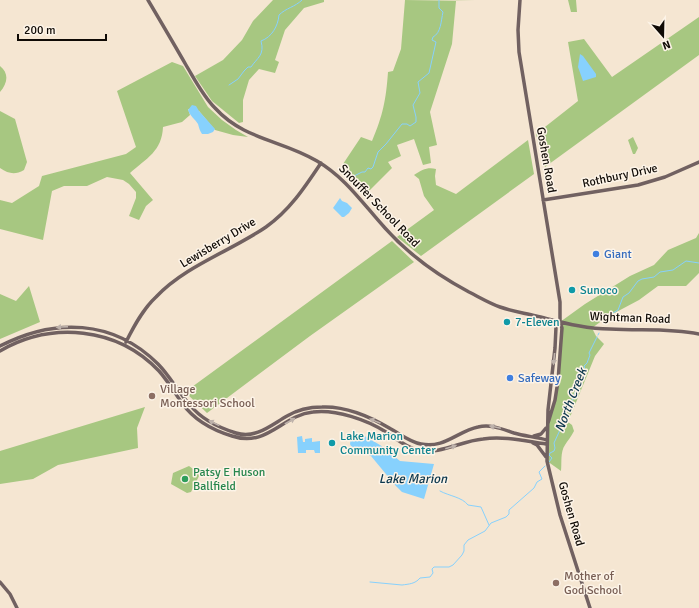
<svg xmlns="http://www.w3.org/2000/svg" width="699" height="608" font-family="Signika,sans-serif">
<rect width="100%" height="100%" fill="#f5e6d2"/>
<!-- green -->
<path fill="#a7c781" d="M273,0H324V2L304,8L285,30L275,60L279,62L275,73L259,69L249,80L243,100V122L239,123L212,101L195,76L223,60L242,40L253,21Z
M405,0L475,1H456L452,44L430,112L437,145L429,147L431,163L423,165L414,139L397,145L401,156L388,162L392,168L364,196L353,183L339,170L361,137L372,141C383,115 386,100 388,72L393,71L401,49Z
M568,0H576L577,12H571Z
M699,17V55L545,167L536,134L578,101L568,42L584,39L612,77Z
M172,62L183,66L208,107L222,120L236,130L248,137L233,135L215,130L199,111L188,109L190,115L182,122L163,127C162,151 147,158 130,173L153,200L146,206L139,220L129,216L136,198V192L129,184L123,180L107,177L87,186H64L52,191L43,240L0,229V200L12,203L39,186L42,176L126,154L136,147L117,91Z
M0,66C9,73 8,83 0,92Z
M0,111L15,119L27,162L24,170C15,175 9,174 0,168Z
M633,137L638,148L635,154H633L628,140Z
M528,140L534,174L421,256L397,237L434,210L424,196L419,179L414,175C422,170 427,167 436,169L435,176L436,185L456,194Z
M699,233V273L686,286H658L639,300L607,317L592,328L596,336L604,344L595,356L568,422L572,425L574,431C571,437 568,440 565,445C560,452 562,463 561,471L547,461V427L555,400L561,341L560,322L585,304L630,276L654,265L668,250L696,238Z
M392,241L414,262L310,336L207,413L185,392Z
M29,286L40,322L0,339V294L16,301Z
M145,407L137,428L138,448L58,465L33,479L0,484V451Z
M189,466L200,474L191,492L187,493L171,484L173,473Z"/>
<!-- water -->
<path fill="#87d1fd" d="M580,54L583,56L596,74V77L583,81L578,67Z
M192,105L196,106L199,111L215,129L213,132L208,134H202C200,131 199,128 198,124C195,119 190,116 188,110Z
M340,198L342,201L347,203L352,208L349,213L344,217H342L333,208Z
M357,434H361L380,445L400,461L434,464L424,499L402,492L395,485L371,456L351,446L350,444L351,438Z
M302,436L303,442H305V439L312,438V442L320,441V453H315L314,450H306V453H298L297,437Z"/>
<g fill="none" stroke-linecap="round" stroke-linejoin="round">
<!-- stream -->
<path stroke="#87d1fd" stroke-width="1" d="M229,85L238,79L244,71L248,67H251C257,58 265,55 261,41C272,37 278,26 279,15C286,8 295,7 302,0
M353,181L354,176L362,172H365L368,168L371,169L373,167L378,152L386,144L402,124H407L410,126L416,122V117L413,105L420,93L418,82L429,73L436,42L432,40L433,37C441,33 441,21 443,12L439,8V0
M604,323L608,316L618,310L623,297L629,293L638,281L642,279L654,277L660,272L673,270L686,261L699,263
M598,335L599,333
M549,462L552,458L549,455L550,453L554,451L555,448L554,443L565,419L564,415C571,406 574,395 578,384V381L585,369L584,366L587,363L590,355L589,353L597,337
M440,491C449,496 462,497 468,505L481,507L489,525
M370,582L402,585C409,584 415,584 420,578L430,577L433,573L432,569L434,567H449L453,565L462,555L464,551V545L468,540L485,531L491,523L506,517L509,514V510L534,488L537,482L542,479L539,472L545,466"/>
<!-- secondary -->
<path stroke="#716161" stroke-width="3.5" d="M148,0C161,22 174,44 186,65C195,80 203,96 215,108C244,140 282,140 317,161C346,178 363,204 385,228C409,255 437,275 469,292C479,297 489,303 500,307C511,311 524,313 536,316C561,322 585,329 610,329C640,331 669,328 699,334
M520,0L518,30L519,52L560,302V322L562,328L558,381L555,400L548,423
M543,200L638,185L665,177L699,162
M560,322L556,327L555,348L548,410L547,461L560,515L590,608
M126,342C134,326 143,309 156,297C185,266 231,251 266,227C290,210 305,187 321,163
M0,346C54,318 113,319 158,364C170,376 178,392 190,405C201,419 220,428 236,433C256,439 271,425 287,416C297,410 310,407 322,407C345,406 371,417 391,429C400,434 410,442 421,444C444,449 458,431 478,427C491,424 502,429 514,433C524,436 536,437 547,440
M0,351C52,321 117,327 159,371C168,381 174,392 182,403C194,420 212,430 232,436C267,448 282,415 313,412C336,409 367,420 386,432C396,438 405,447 417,450C441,455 460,441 483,439C504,436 525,441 546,444
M534,436L541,434L546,428
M533,443L537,445L546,457
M0,582L10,594L17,608"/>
</g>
<!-- one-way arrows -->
<defs><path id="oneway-solid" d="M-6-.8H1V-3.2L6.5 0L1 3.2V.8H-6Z"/></defs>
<g fill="#beb2ab">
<use href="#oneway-solid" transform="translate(62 327) rotate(176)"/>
<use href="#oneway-solid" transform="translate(554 359) rotate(96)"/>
<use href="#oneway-solid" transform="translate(290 421) rotate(-30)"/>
<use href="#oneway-solid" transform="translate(375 421) rotate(-158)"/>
<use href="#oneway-solid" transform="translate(214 423) rotate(-154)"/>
<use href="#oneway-solid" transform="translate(495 427) rotate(-168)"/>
<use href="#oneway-solid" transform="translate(451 447) rotate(-17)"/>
</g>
<!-- markers -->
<g fill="#3f7fe0" stroke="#fdf4e8" stroke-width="1.5">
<circle cx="596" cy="254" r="4"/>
<circle cx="510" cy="378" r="4"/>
</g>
<g fill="#0f9aa8" stroke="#fdf4e8" stroke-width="1.5">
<circle cx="572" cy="290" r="4"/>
<circle cx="507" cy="322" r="4"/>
<circle cx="332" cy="443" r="4"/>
</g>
<g fill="#8d6e63" stroke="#fdf4e8" stroke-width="1.5">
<circle cx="152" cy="396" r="4"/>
<circle cx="556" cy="583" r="4"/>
</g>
<circle fill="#2e9e5b" stroke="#fdf4e8" stroke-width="1.5" cx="185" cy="479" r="4"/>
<g text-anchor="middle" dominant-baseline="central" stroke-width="3" stroke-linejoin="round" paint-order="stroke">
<!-- street labels -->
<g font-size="12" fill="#0f0a05" stroke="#fdf4e8">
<text transform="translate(546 160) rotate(80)">Goshen Road</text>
<text transform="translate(620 176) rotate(-12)">Rothbury Drive</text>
<text transform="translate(379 206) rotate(46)">Snouffer School Road</text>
<text transform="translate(218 243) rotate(-31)">Lewisberry Drive</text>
<text transform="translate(630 318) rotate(2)">Wightman Road</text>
<text transform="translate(571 514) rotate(74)">Goshen Road</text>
</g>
<!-- shop labels -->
<g font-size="12" fill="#366cbe" stroke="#fdf4e8" text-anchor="start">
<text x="604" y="254">Giant</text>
<text x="518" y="378">Safeway</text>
</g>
<!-- culture labels -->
<g font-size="12" fill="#0d838f" stroke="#fdf4e8" text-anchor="start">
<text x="580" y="290">Sunoco</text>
<text x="515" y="322">7-Eleven</text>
<text x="340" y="436">Lake Marion<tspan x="340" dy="14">Community Center</tspan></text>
</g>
<!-- education labels -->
<g font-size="12" fill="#785e54" stroke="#fdf4e8" text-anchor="start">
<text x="160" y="389">Village<tspan x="160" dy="14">Montessori School</tspan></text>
<text x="564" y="576">Mother of<tspan x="564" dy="14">God School</tspan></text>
</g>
<!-- leisure labels -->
<g font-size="12" fill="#27864d" stroke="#fdf4e8" text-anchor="start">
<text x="193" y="472">Patsy E Huson<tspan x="193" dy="14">Ballfield</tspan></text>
</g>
<!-- water labels -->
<g font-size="13" font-style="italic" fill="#0b374d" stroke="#fdf4e8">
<text transform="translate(571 400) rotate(-69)">North Creek</text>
<text x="413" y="479">Lake Marion</text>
</g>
</g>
<!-- north arrow -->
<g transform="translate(663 36) rotate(160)" stroke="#fdf4e8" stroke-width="3" paint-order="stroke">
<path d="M0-3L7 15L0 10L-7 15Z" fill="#0f0a05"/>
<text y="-6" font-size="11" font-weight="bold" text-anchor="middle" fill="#0f0a05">N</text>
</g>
<!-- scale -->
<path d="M18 34v6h88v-6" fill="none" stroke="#0f0a05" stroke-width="2"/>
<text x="24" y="34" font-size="12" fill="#0f0a05" stroke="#fdf4e8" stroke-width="3" paint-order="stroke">200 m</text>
</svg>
